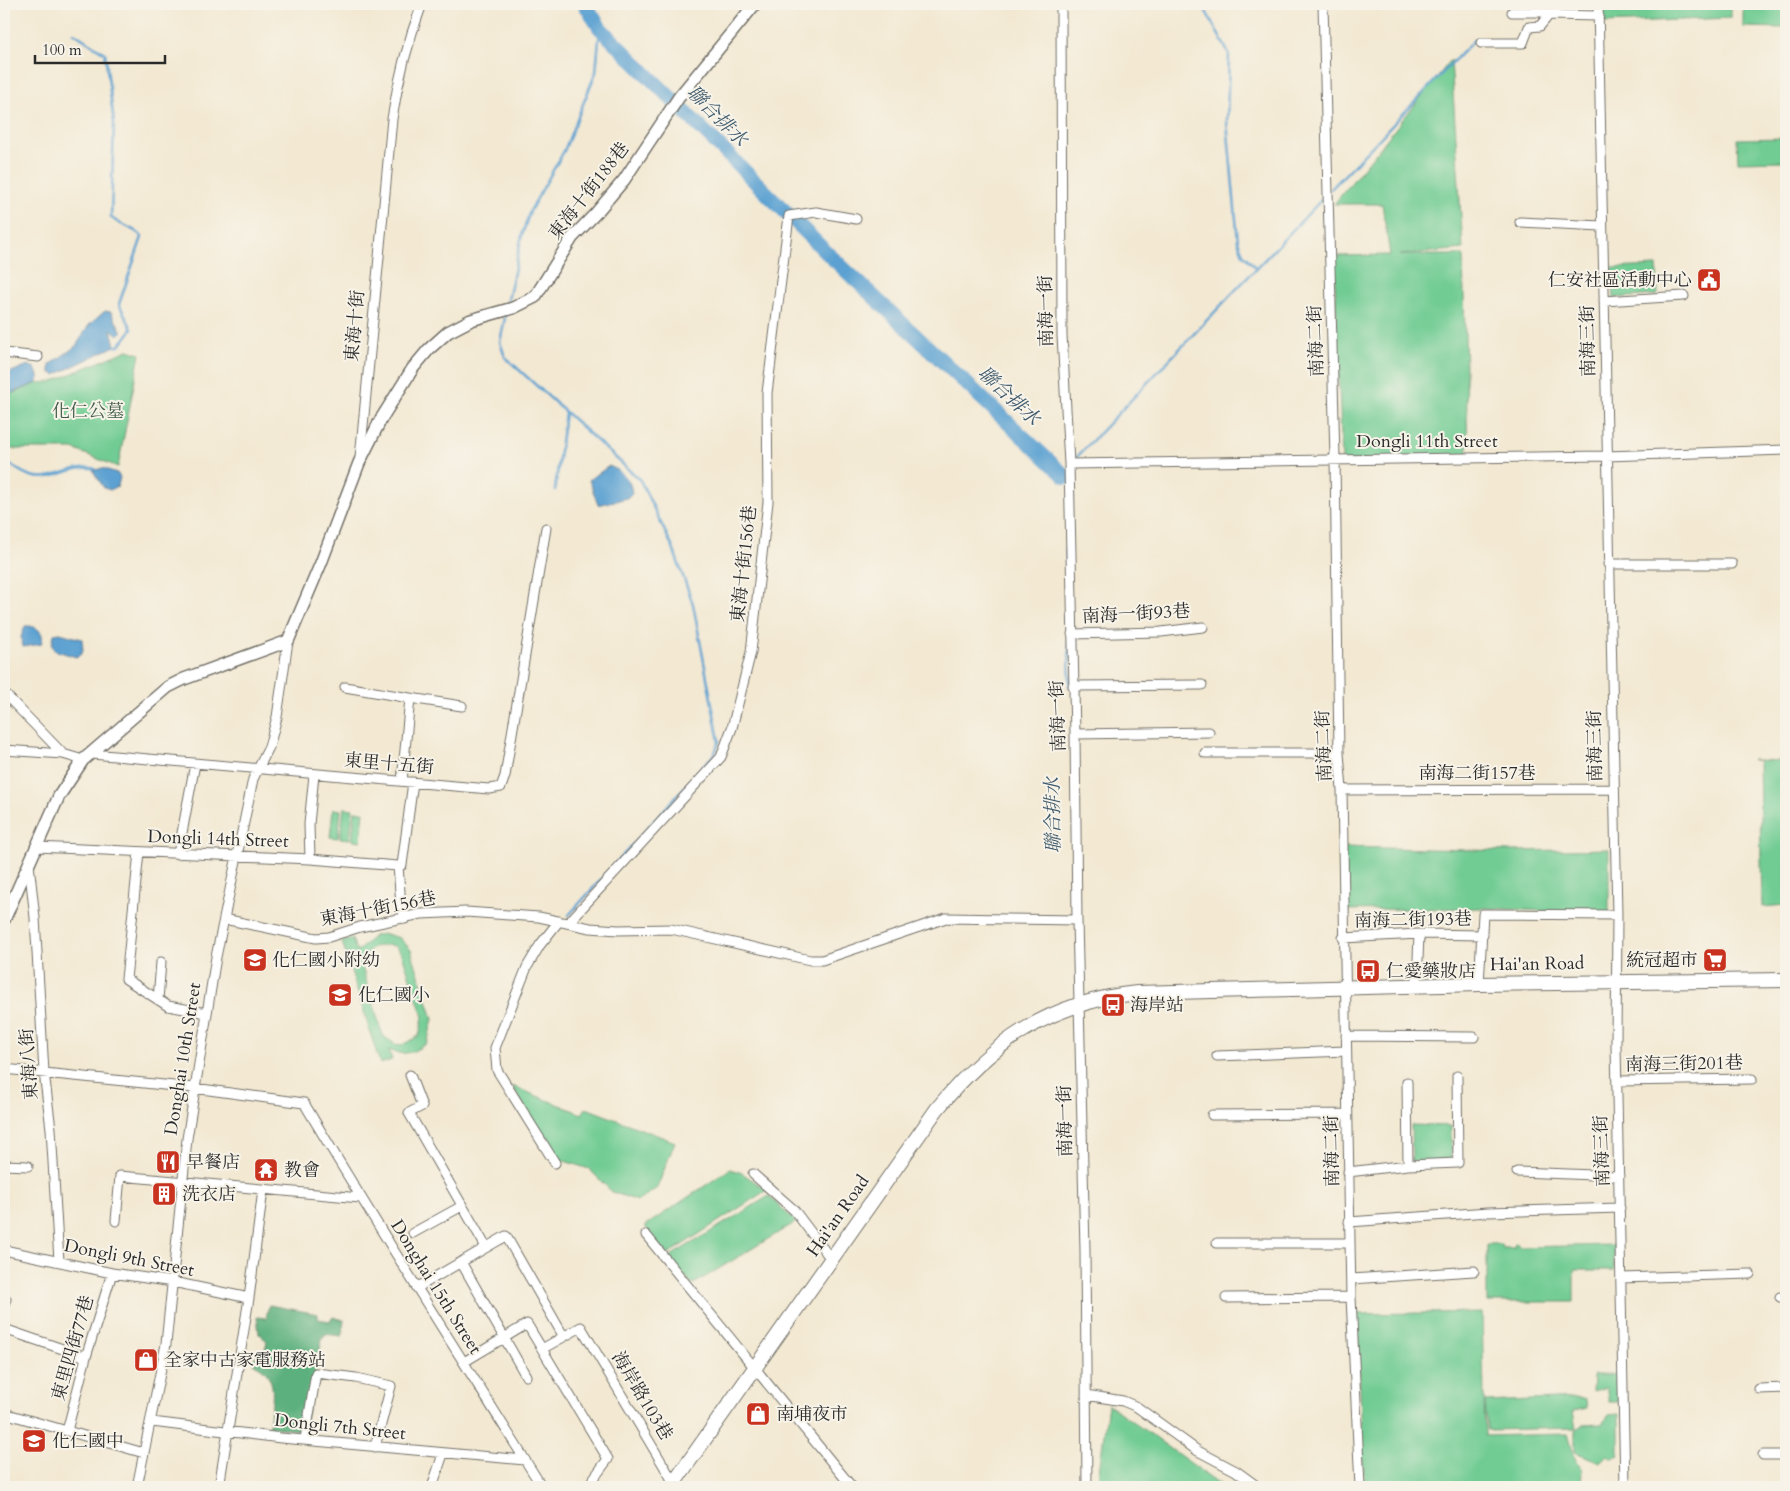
<svg xmlns="http://www.w3.org/2000/svg" width="1790" height="1491" font-family="Cardo,'Noto Serif TC',serif">
<rect width="100%" height="100%" fill="#f7f3e8"/>
<filter id="ink" filterUnits="userSpaceOnUse"><feTurbulence type="fractalNoise" baseFrequency=".02" numOctaves="2"/><feDisplacementMap in="SourceGraphic" scale="10" xChannelSelector="R" yChannelSelector="G"/><feConvolveMatrix kernelMatrix="1 2 1 2 8 2 1 2 1" color-interpolation-filters="sRGB"/></filter>
<filter id="wash" filterUnits="userSpaceOnUse"><feTurbulence type="fractalNoise" baseFrequency=".0096" numOctaves="4" result="noise"/><feDisplacementMap in="SourceGraphic" scale="20" xChannelSelector="R" yChannelSelector="G"/><feGaussianBlur stdDeviation="1.12" result="paint"/><feColorMatrix in="noise" values="0 0 0 0 0 0 0 0 0 0 0 0 0 0 0 0 0 1.4 0 .05"/><feComposite in="paint" operator="in"/></filter>
<g filter="url(#wash)">
<rect width="100%" height="100%" fill="#f3e9d3"/>
<!-- green -->
<path fill="#71cc93" stroke="#4e7c5f" fill-rule="evenodd" d="M1603,4H1731V18L1604,23Z
M1743,4H1786V28L1743,27Z
M1451,60L1463,249L1400,255H1463L1468,454L1342,461L1334,256L1390,255L1382,204H1334Z
M1786,138V161L1738,162L1737,139Z
M1657,266L1658,295L1614,298L1612,268Z
M128,350L140,354L118,467L73,449H4V397L38,383L51,382Z
M1752,760L1786,761V905L1762,907L1759,761Z
M344,808L353,809L350,839L340,838Z
M333,809L341,810L338,838L330,837Z
M355,811L364,812L361,841L352,840Z
M1344,847L1511,851L1609,849V914L1482,908L1343,910Z
M386,934L400,938L411,950L433,1019L427,1043C414,1052 405,1057 389,1050L392,1060L380,1064L342,942L352,939L357,952L375,935ZM389,945L395,946L402,954L423,1017L419,1036L402,1045L395,1044L383,1036L362,967L367,953L373,947Z
M512,1086L582,1114L586,1108L675,1142L657,1188L638,1201L612,1192L589,1169L555,1158Z
M1411,1125L1451,1126V1159L1412,1162Z
M730,1169L742,1173L767,1190L665,1256L645,1226Z
M769,1196L796,1222L692,1285L669,1257Z
M1487,1244H1501L1502,1248H1514L1515,1244H1518L1519,1247L1614,1245V1270H1574V1302H1487Z
M1482,1312L1485,1436L1568,1434L1575,1458L1582,1470L1581,1487H1364L1357,1314Z
M1593,1375H1620L1618,1401H1609L1606,1388L1592,1391Z
M1578,1398L1586,1400L1587,1408L1573,1411L1576,1428L1487,1430L1485,1402Z
M1108,1404L1224,1487H1097Z
M1619,1414V1455L1612,1458L1607,1455L1600,1462L1575,1452V1430L1582,1425L1602,1424L1609,1415Z"/>
<!-- forest -->
<path fill="#5cb07d" stroke="#446e54" d="M269,1305L318,1314V1319L330,1321L333,1317L344,1320L342,1336L325,1334L322,1339L305,1424L300,1425L297,1430L269,1427C271,1402 281,1376 254,1364L255,1356L263,1358L267,1341L259,1334L257,1317L266,1318Z"/>
<!-- water -->
<path fill="#5ca1d1" stroke="#44667e" d="M105,311L111,312L122,332L118,335L111,329L115,346L55,375L50,372V365L76,346L89,325Z
M28,365L35,368L39,378L37,383L4,396V375Z
M609,466C621,471 631,479 632,493L627,498L598,505L589,480Z
M102,468L117,473L120,477L118,486L110,490L104,488L93,471Z
M25,626C36,625 46,632 41,644L23,647L21,637Z
M60,633L82,639L83,650L80,655L76,657L54,650L52,644L54,634Z"/>
<g fill="none" stroke-linecap="round" stroke-linejoin="round">
<!-- stream -->
<path stroke="#5ca1d1" stroke-width="2.5" d="M1202,4L1229,54L1227,122L1238,241L1243,254L1256,268
M74,33L105,53L114,123L111,217C120,227 132,225 142,237L119,304L132,329L119,346H115
M1331,189L1474,40
M507,305L522,235L530,211L564,151L596,72L600,28
M506,313L500,342L505,357L640,480L673,548L693,604L719,741L715,753L569,915
M4,460C13,466 20,473 31,476C54,483 72,463 95,469
M1073,461L1326,195
M555,490L565,412
M1066,547L1070,687"/>
<!-- river -->
<path stroke="#5ca1d1" stroke-width="15" d="M585,4L600,28L825,251L1066,477"/>
</g>
</g>
<g filter="url(#ink)">
<g fill="none" stroke-linecap="round" stroke-linejoin="round">
<defs>
<path id="minor" d="M1061,4L1062,335L1069,464L1075,734L1077,920L1085,1250L1087,1487
M1323,4L1335,458L1339,753L1342,790L1351,1297L1360,1487
M1598,4L1617,915L1616,1045L1625,1487
M1512,12H1556
M1481,43H1523L1529,27L1540,26L1549,15L1599,16
M1520,222L1602,226
M1604,301L1684,296
M4,353L38,357
M360,458L392,119C398,79 408,41 422,4
M1069,464L1606,456L1786,450
M1608,564H1732
M1072,634L1161,632L1203,627
M1073,686L1202,685
M345,687L410,698
M4,693L63,754
M1075,734L1209,732
M4,750L63,754L83,760
M1205,753H1339
M92,754L489,789L501,787L505,776L546,528
M402,781L410,698L462,706
M1342,790L1613,789
M36,847L310,859L398,866
M139,852L126,979L168,1006L207,1013
M178,854L195,764
M310,859L309,824L314,775
M29,864L35,918L44,1072L51,1129L59,1261
M398,866L402,865L413,782
M398,866L401,905L405,919
M224,919L316,938L329,937L360,927L421,914L466,912L539,917L590,928L618,930L671,929L810,960H822L946,918L1077,920
M569,922L721,757L732,728L751,652L768,502L767,393L789,216L816,212L856,219
M1343,938L1419,934L1483,935
M1479,984L1483,914L1617,915
M1417,985L1419,934
M158,1000L161,962
M1346,1036L1474,1037
M1217,1056L1346,1051
M4,1069L194,1088L304,1103C381,1233 462,1359 542,1487
M410,1075L422,1106L409,1113L486,1247
M1617,1081L1752,1079
M1407,1082L1408,1165
M1212,1115L1347,1114
M555,1163L497,1070L495,1048L527,967L540,945L559,921
M4,1165L28,1166
M1348,1172L1408,1165L1458,1163L1457,1076
M1517,1172L1619,1176
M753,1174L794,1210L831,1259
M116,1221L120,1176L360,1198
M1349,1222L1488,1212L1620,1208
M413,1233L462,1206
M646,1235L852,1487
M1217,1243H1350
M4,1250L112,1273L173,1282L249,1298
M461,1262L526,1376
M1621,1278L1750,1274
M1351,1279L1474,1271
M418,1287L506,1236L564,1337
M1780,1297L1786,1298
M1226,1298L1351,1297
M4,1304L6,1299
M4,1329L86,1357
M542,1349L581,1327L674,1483
M464,1362L527,1324L608,1459L591,1482
M1759,1389L1786,1388
M1086,1395L1123,1401L1137,1407L1198,1451L1236,1471L1258,1487
M4,1413L144,1453
M152,1422L281,1438L525,1460
M67,1431L86,1357L112,1273
M305,1439L316,1373L356,1378L391,1386L375,1447
M1763,1455H1786
M137,1487L166,1344L187,1139L216,957L253,779L269,747L277,717L288,641
M219,1487L249,1298L263,1190
M432,1487L443,1454"/>
<path id="tertiary" d="M4,920L59,796L83,760L168,687L184,679L288,641L321,563L359,463L381,419L413,368L429,349L448,332L471,320L513,308L535,297L572,238L596,213L624,180L679,97L755,4"/>
<path id="primary" d="M671,1487L937,1109C992,1042 1050,1002 1137,993L1479,984L1786,980"/>
</defs>
<!-- minor casing -->
<use href="#minor" stroke="#716e66" stroke-width="11"/>
<!-- tertiary casing -->
<use href="#tertiary" stroke="#716e66" stroke-width="14"/>
<!-- primary casing -->
<use href="#primary" stroke="#716e66" stroke-width="16"/>
<!-- minor -->
<use href="#minor" stroke="#fff" stroke-width="9"/>
<!-- tertiary -->
<use href="#tertiary" stroke="#fff" stroke-width="11"/>
<!-- primary -->
<use href="#primary" stroke="#fff" stroke-width="14"/>
</g>
</g>
<!-- icons -->
<defs>
<symbol id="civic-square" viewBox="-11 -11 22 22"><rect x="-9" y="-9" width="18" height="18" rx="4" fill="#c8321e" stroke="#f7f3e8"/><path d="M-.6-6.5H3V-4.5H.6V-3L4-1V1h2V6H-6V1h2V-1L-.6-3ZM-1.2 2.5V6h2.4V2.5Z" fill="#fff"/></symbol>
<symbol id="school-square" viewBox="-11 -11 22 22"><rect x="-9" y="-9" width="18" height="18" rx="4" fill="#c8321e" stroke="#f7f3e8"/><path d="M0-5L7-2L0 1L-7-2ZM-4 1L0 2.5L4 1V4Q0 6-4 4Z" fill="#fff"/></symbol>
<symbol id="supermarket-square" viewBox="-11 -11 22 22"><rect x="-9" y="-9" width="18" height="18" rx="4" fill="#c8321e" stroke="#f7f3e8"/><path d="M-6-5.5h2.5l.6 2H6L4.5 2H-2.5L-4.4-4H-6ZM-1.5 3.2a1.3 1.3 0 1 0 .1 0ZM3 3.2a1.3 1.3 0 1 0 .1 0Z" fill="#fff"/></symbol>
<symbol id="bus-square" viewBox="-11 -11 22 22"><rect x="-9" y="-9" width="18" height="18" rx="4" fill="#c8321e" stroke="#f7f3e8"/><path d="M-5-6H5V4H4V6H2V4H-2V6H-4V4H-5ZM-3.5-4V0h7V-4ZM-3.5 1.2v1.5H-2V1.2ZM2 1.2v1.5H3.5V1.2Z" fill="#fff"/></symbol>
<symbol id="restaurant-square" viewBox="-11 -11 22 22"><rect x="-9" y="-9" width="18" height="18" rx="4" fill="#c8321e" stroke="#f7f3e8"/><path d="M-5-6h1v4h1v-4h1v4h1v-4h1v5L-1.5 .5V6h-2V.5L-5-1ZM5-6V6H3V1.5H1.5Q1.5-4 5-6Z" fill="#fff"/></symbol>
<symbol id="temple-square" viewBox="-11 -11 22 22"><rect x="-9" y="-9" width="18" height="18" rx="4" fill="#c8321e" stroke="#f7f3e8"/><path d="M0-6L5-2H3V0L6.5 2.5H4V6H1.5V3h-3V6H-4V2.5H-6.5L-3 0V-2H-5Z" fill="#fff"/></symbol>
<symbol id="building-square" viewBox="-11 -11 22 22"><rect x="-9" y="-9" width="18" height="18" rx="4" fill="#c8321e" stroke="#f7f3e8"/><path d="M-4-6H4V6H1V3H-1V6H-4ZM-2.5-4.3h1.7v1.8h-1.7ZM.8-4.3h1.7v1.8H.8ZM-2.5-1h1.7V.8h-1.7ZM.8-1h1.7V.8H.8Z" fill="#fff"/></symbol>
<symbol id="shop-square" viewBox="-11 -11 22 22"><rect x="-9" y="-9" width="18" height="18" rx="4" fill="#c8321e" stroke="#f7f3e8"/><path d="M-5-2.5h2.3a2.7 3.5 0 0 1 5.4 0H5L5.5 6h-11ZM-1.5-2.5h3a1.5 2.3 0 0 0-3 0Z" fill="#fff"/></symbol>
</defs>
<g fill-rule="evenodd">
<use href="#civic-square" x="1695" y="266" width="28" height="28"/>
<use href="#school-square" x="241" y="946" width="28" height="28"/>
<use href="#supermarket-square" x="1701" y="946" width="28" height="28"/>
<use href="#bus-square" x="1354" y="957" width="28" height="28"/>
<use href="#school-square" x="326" y="981" width="28" height="28"/>
<use href="#bus-square" x="1099" y="991" width="28" height="28"/>
<use href="#restaurant-square" x="154" y="1148" width="28" height="28"/>
<use href="#temple-square" x="252" y="1156" width="28" height="28"/>
<use href="#building-square" x="150" y="1180" width="28" height="28"/>
<use href="#shop-square" x="132" y="1346" width="28" height="28"/>
<use href="#shop-square" x="744" y="1400" width="28" height="28"/>
<use href="#school-square" x="20" y="1427" width="28" height="28"/>
</g>
<g text-anchor="middle" dominant-baseline="central" stroke-width="4" stroke-linejoin="round" paint-order="stroke">
<!-- street labels -->
<g font-size="18" fill="#2b2b2b" stroke="#f7f3e8">
<text transform="translate(589 191) rotate(-52)">東海十街188巷</text>
<text transform="translate(1046 311) rotate(-91)">南海一街</text>
<text transform="translate(355 326) rotate(-85)">東海十街</text>
<text transform="translate(1316 341) rotate(-92)">南海二街</text>
<text transform="translate(1588 341) rotate(-91)">南海三街</text>
<text x="1427" y="441">Dongli 11th Street</text>
<text transform="translate(744 564) rotate(-84)">東海十街156巷</text>
<text transform="translate(1136 614) rotate(-3)">南海一街93巷</text>
<text transform="translate(1058 716) rotate(-92)">南海一街</text>
<text transform="translate(1324 746) rotate(-92)">南海二街</text>
<text transform="translate(1595 746) rotate(-91)">南海三街</text>
<text transform="translate(389 764) rotate(5)">東里十五街</text>
<text x="1477" y="773">南海二街157巷</text>
<text transform="translate(218 839) rotate(2)">Dongli 14th Street</text>
<text transform="translate(378 909) rotate(-11)">東海十街156巷</text>
<text transform="translate(1413 920) rotate(-1)">南海二街193巷</text>
<text transform="translate(1537 964) rotate(-1)">Hai'an Road</text>
<text transform="translate(183 1059) rotate(-81)">Donghai 10th Street</text>
<text transform="translate(29 1064) rotate(-94)">東海八街</text>
<text transform="translate(1684 1064) rotate(-1)">南海三街201巷</text>
<text transform="translate(1065 1121) rotate(-91)">南海一街</text>
<text transform="translate(1332 1151) rotate(-91)">南海二街</text>
<text transform="translate(1602 1151) rotate(-92)">南海三街</text>
<text transform="translate(838 1216) rotate(-55)">Hai'an Road</text>
<text transform="translate(129 1258) rotate(11)">Dongli 9th Street</text>
<text transform="translate(436 1287) rotate(58)">Donghai 15th Street</text>
<text transform="translate(73 1348) rotate(-74)">東里四街77巷</text>
<text transform="translate(642 1396) rotate(59)">海岸路103巷</text>
<text transform="translate(340 1427) rotate(6)">Dongli 7th Street</text>
</g>
<!-- poi labels -->
<g font-size="18" fill="#2b2b2b" stroke="#f7f3e8" text-anchor="start">
<text x="1692" y="280" text-anchor="end">仁安社區活動中心</text>
<text x="272" y="960">化仁國小附幼</text>
<text x="1698" y="960" text-anchor="end">統冠超市</text>
<text x="1386" y="971">仁愛藥妝店</text>
<text x="358" y="995">化仁國小</text>
<text x="1130" y="1005">海岸站</text>
<text x="186" y="1162">早餐店</text>
<text x="284" y="1170">教會</text>
<text x="182" y="1194">洗衣店</text>
<text x="164" y="1360">全家中古家電服務站</text>
<text x="776" y="1414">南埔夜市</text>
<text x="52" y="1441">化仁國中</text>
</g>
<!-- park labels -->
<g font-size="18" fill="#405b4a" stroke="#f7f3e8">
<text x="88" y="411">化仁公墓</text>
</g>
<!-- water labels -->
<g font-size="19" font-style="italic" fill="#3f5a6d" stroke="#f7f3e8">
<text transform="translate(717 116) rotate(45)">聯合排水</text>
<text transform="translate(1009 396) rotate(43)">聯合排水</text>
<text transform="translate(1053 815) rotate(-91)">聯合排水</text>
</g>
</g>
<!-- margin -->
<rect width="1790" height="1491" fill="none" stroke="#f7f3e8" stroke-width="20"/>
<!-- scale -->
<path d="M35 55v8h130v-8" fill="none" stroke="#2b2b2b" stroke-width="2.5"/>
<text x="42" y="55" font-size="15" fill="#2b2b2b" stroke="#f7f3e8" stroke-width="4" paint-order="stroke">100 m</text>
</svg>
